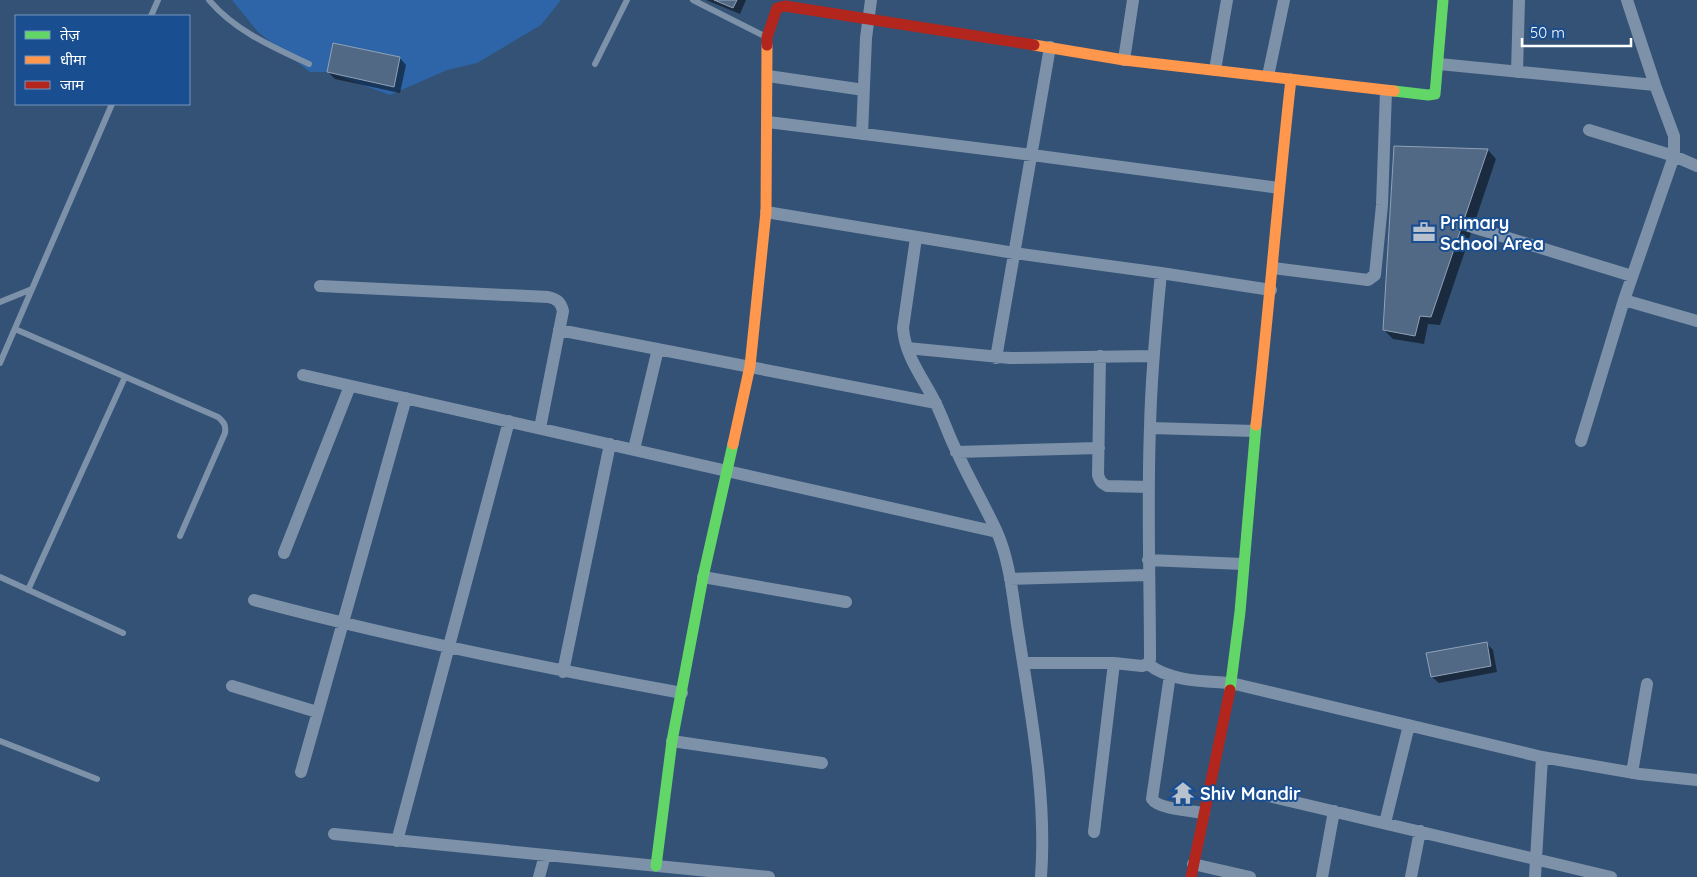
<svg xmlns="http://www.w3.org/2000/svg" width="1697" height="877" font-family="Quicksand,'Noto Sans Devanagari',sans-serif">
<rect width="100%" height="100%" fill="#345276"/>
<!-- green -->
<path fill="#2d65a8" d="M232,0H561L541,25L477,63L447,70L390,95L327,72H310L258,32Z"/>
<!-- shadow -->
<path fill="#0007" d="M706,0H746L740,14Z
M400,58L406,65L400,93L335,79L328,72Z
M1488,150L1496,159L1440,325L1428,324L1424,344L1393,339L1384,330Z
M1486,643L1493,650L1497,672L1439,683L1432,677Z"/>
<!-- building -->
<path fill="#516985" stroke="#91a2b7" d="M714,0H737L733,8Z
M333,43L400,57L394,87L327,72Z
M1394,146L1488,149L1431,317L1420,316L1415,336L1383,330Z
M1487,642L1491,666L1431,677L1426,653Z"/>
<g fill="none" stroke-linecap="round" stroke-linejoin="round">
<!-- lane -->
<path stroke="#7d92a9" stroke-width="6" d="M209,0C235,31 273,47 309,64
M693,0L766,37
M151,16L158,0
M595,64L627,0
M0,302L32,289
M15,329L218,417C224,422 226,425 225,433L180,536
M0,363L112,104
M0,577L123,633
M28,590L125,377
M0,741L97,779"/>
<!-- street -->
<path stroke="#7d92a9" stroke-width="12" d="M1124,60L1133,0
M1439,64L1655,85
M1215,70L1227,0
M1517,72L1519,0
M768,76L864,90
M1268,76L1284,0
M768,122L1032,155L1279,188
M1589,130L1674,156L1697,166
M862,134L866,38L871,0
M766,212L1014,253L1161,273L1271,290
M1466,225L1632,276
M916,238L903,328C905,357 924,379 936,404C944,420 949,437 957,452C969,479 984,504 996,530C1011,562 1013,602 1019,637C1031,715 1047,798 1041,877
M1273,268L1368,280L1375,275L1382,205L1386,91
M320,286L548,297C557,299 561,302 563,311L540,428
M1624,300L1697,321
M559,330L936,403
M907,348L1010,358L1153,356
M1100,356L1098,475C1100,481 1101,483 1107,486L1149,487
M996,358L1050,47
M303,375L997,532
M1150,428L1255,431
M1581,441L1624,300L1674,156V136L1655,85L1627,0
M634,449L658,349
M956,452L1099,448
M284,553L350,386
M1148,560L1243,564
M703,577L846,602
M1010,579L1148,575
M254,600C395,638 538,667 682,693
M1024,663H1114L1142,666L1148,664
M1148,664C1171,682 1203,681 1231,683L1542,757L1640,774L1697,780
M1148,664L1150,659C1150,582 1147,505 1150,428C1151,376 1156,324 1161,273
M563,672L610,444
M1170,675L1152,799C1158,809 1192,811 1204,813
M232,686L317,712
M672,741L822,763
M301,772L406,398
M1632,773L1647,684
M1269,796L1611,877
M1385,823L1409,725
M1094,832L1114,663
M334,834L769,877
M397,841L509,421
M1193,864L1250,877
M539,877L545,855
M1322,877L1334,811
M1411,877L1420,831
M1535,877L1542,757"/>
<!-- fast -->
<path stroke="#63d668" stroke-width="11" d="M1394,91L1428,95L1435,94L1443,0
M1230,690L1240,612L1256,425
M656,866L672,741L703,577L733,444"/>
<!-- slow -->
<path stroke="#ff974d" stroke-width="11" d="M1034,45L1124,60L1394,91
M1256,425C1269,310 1278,194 1291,79
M733,444L750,366L766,212L767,45"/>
<!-- jam -->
<path stroke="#b3261e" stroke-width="11" d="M767,45V37L777,8L785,6L1034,45
M1191,877L1230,690"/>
</g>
<!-- icons -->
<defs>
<symbol id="office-bare" viewBox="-9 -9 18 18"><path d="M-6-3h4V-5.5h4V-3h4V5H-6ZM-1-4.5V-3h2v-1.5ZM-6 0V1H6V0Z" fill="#b8c2cf" stroke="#194e91" stroke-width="2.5" paint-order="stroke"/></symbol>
<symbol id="temple-bare" viewBox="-9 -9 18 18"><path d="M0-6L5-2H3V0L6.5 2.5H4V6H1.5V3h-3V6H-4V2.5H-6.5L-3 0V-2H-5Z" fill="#b8c2cf" stroke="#194e91" stroke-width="2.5" paint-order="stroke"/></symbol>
</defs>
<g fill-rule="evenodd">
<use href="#office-bare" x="1408" y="216" width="32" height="32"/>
<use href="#temple-bare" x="1167" y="777" width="32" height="32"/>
</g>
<g text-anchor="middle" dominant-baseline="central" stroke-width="4" stroke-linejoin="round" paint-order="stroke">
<!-- poi labels -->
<g font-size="18" font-weight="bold" fill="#fff" stroke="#194e91" text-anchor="start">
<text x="1440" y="222">Primary<tspan x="1440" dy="21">School Area</tspan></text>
<text x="1200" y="793">Shiv Mandir</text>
</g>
</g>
<!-- legend -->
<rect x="15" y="15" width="175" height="90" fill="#194e91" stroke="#7595bd"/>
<rect x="25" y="31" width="25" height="8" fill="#63d668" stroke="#7595bd"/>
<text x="60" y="40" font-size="15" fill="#ffffff">तेज़</text>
<rect x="25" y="56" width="25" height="8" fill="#ff974d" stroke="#7595bd"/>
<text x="60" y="65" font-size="15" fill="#ffffff">धीमा</text>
<rect x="25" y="81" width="25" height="8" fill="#b3261e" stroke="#7595bd"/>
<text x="60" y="90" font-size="15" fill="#ffffff">जाम</text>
<!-- scale -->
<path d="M1522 38v8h109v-8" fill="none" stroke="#ffffff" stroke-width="2.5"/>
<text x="1530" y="38" font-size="15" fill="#ffffff" stroke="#194e91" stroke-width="4" paint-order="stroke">50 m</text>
</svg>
